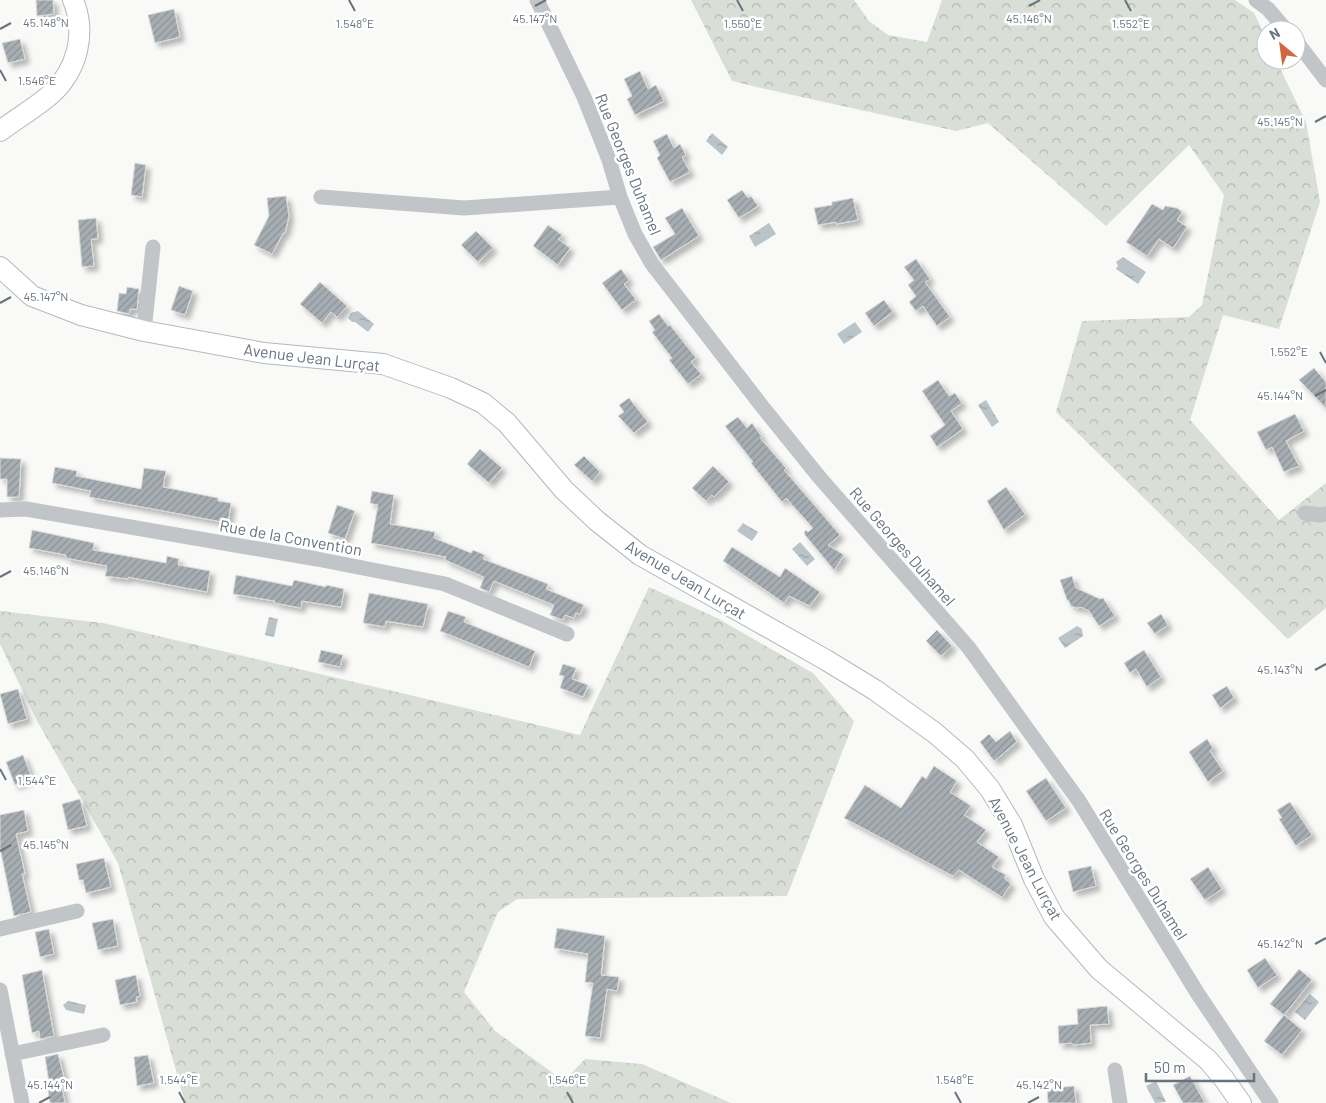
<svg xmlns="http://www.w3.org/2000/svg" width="1326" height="1103" font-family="Barlow,sans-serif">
<defs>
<pattern id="forest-crowns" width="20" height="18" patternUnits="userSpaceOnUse" patternTransform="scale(1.25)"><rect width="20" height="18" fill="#d9ded7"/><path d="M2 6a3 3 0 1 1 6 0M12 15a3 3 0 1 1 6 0" fill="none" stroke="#b4b9b4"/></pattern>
<pattern id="water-ripples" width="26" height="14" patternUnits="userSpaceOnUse" patternTransform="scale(1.25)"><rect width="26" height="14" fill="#bac3c7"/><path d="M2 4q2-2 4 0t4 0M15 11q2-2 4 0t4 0" fill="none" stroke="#9ba3a7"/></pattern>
<pattern id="building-hatch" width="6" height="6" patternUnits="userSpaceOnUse" patternTransform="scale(1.25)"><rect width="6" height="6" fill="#a7aeb3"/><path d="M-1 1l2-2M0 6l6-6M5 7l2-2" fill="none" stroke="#8c9297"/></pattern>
<filter id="shadow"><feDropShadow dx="4.5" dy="4.5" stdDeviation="2.5" flood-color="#0004"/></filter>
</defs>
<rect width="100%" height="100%" fill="#f9f9f7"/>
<!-- forest -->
<path fill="url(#forest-crowns)" d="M691,0H854L869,21L888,35L927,42L942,0H1235L1254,13L1266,38V60H1276L1306,122L1320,202L1279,329L1223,315L1190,420L1279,520L1326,483V608L1288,639L1056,412L1082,321L1189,317L1202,305L1224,195L1189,145L1106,226L988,123L956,131L761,88L732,81Z
M649,587L717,618L813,673L854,721L787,896L517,899L498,912L464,992L495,1031L564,1081L585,1059L642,1064L731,1103H185L118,863L36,719L0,644V611L103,623L580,735Z"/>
<!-- water -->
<path fill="url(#water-ripples)" d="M712,133L728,147L722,155L706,141Z
M769,223L776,234L755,247L749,236Z
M1123,257L1146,272L1138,284L1116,269L1118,266L1116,262Z
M358,311L374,324L368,332L355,322H352L348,318L351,313Z
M855,322L862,332L844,344L837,334Z
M986,400L999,422L992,427L978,405Z
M743,523L758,532L752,541L737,531Z
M800,542L815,559L807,566L792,549Z
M269,617L278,619L274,637L265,635Z
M1077,626L1082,629L1083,636L1065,648L1058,638Z
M1310,994L1319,1002L1305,1020L1295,1012Z
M68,1001L86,1005L84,1014L66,1010L63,1005Z
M1156,1081L1166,1102L1155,1103L1146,1086Z"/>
<!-- building -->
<path fill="url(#building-hatch)" stroke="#dbdbd9" filter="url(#shadow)" d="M36,0H53L54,14L37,16Z
M174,9L180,37L155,43L148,15Z
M20,39L25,59L8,63L2,43Z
M640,71L648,89L656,85L664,101L635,115L627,99L632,96L624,79Z
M667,134L674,148L680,144L686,155L682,157L690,172L670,182L657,158L660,155L653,141Z
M135,163L146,165L142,197L131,195Z
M742,190L748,198L751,196L758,206L739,218L727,200Z
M286,196L289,216L285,233H283L272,254L254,245L269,216L267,198Z
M853,198L858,220L836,224V222L818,225L814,208L832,205V202Z
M1152,204L1163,210L1165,206L1177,208L1182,212L1177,220L1187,227L1173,248L1159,239L1147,256L1126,242Z
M682,208L699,236L661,260L653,247L675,234L665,218Z
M96,218L98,239H91L94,266L82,267L78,220Z
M548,225L562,235L558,239L570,248L558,265L533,246Z
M476,231L493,248L478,262L461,245Z
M916,259L930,279L925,282L950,317L937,326L923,306L916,311L909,302L916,296L908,285L914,280L904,267Z
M621,269L629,280L624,284L636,300L622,310L602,283Z
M320,282L347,306L337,317L331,312L322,323L300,304Z
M179,286L193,291L185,315L171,310Z
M127,287L139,289L137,309H130L129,314L117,311L119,293L126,294Z
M884,300L893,312L874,326L865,313Z
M659,314L668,326L670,325L696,358L691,362L701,374L688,384L669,360L672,358L652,332L655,330L649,321Z
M1314,368L1326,382V408L1299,380Z
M938,380L949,396L955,393L962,403L951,411L963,429L937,447L930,436L945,425L922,391Z
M629,398L648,422L634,433L618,416L624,412L619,405Z
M1295,414L1304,431L1286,441L1299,466L1284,472L1272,447L1266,450L1257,432Z
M738,417L747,428L752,423L762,437L760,438L786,468L784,470L840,535L828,545L844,555L834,570L805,535L804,532L806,530L808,532L813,528L786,498L782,502L751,463L753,462L725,426Z
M480,449L502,468L489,483L467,464Z
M584,456L600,472L592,481L574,465Z
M0,458L21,459L19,497H7V479H0Z
M713,466L729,482L714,497L712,495L706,501L692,488Z
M55,467L77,471L76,476L141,489L144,468L166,471L163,487L218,498V501L231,503L228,523L89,497L91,491L52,483Z
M1006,487L1025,514L1004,530L987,501Z
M372,491L394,495L390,524L435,532L434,538L471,553L473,550L485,555L483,559L548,584L546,589L584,605L580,614L576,613L574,618L565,615L563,620L550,615L554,605L494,581L489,592L480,588L484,577L445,560L446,557L371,543L378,505L370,503Z
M337,505L355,511L345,539L328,533Z
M32,530L94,543L93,550L166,563L167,556L179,559L178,565L210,571L207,592L128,577V579L105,576L107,566L66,558V555L29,548Z
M732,547L780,577L785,568L820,592L810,606L789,596L784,603L723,561Z
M236,575L292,586L294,580L326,587V585L344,589L341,607L302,601L301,608L275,603V601L233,594Z
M1072,576L1076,588L1100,599L1103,598L1115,616L1099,626L1089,611L1081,607L1077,608L1071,606L1069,601L1067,600L1060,580Z
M369,593L428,604L423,627L386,621L385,627L363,623Z
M448,611L466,617L464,622L535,651L529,667L440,631Z
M1161,614L1168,625L1155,634L1147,623Z
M937,630L952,646L941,656L926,641Z
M321,650L343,655L340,667L318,662Z
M1144,650L1161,677L1147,687L1136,669L1130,673L1124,663Z
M563,664L576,668L572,679L588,685L583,697L560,688L564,676L559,675Z
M1227,686L1234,698L1220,708L1212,695Z
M18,689L27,719L8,724L0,694Z
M1010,731L1017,742L994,761L980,742L989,734L996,742Z
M1207,739L1213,748L1210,751L1223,771L1208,782L1189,752Z
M23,755L32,778L15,785L6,762Z
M934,766L957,781L950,792L971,806L964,815L986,830L977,842L999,857L992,867L1006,875L1004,878L1011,884L1002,897L959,870L953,876L844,818L865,785L901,808L922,776L926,779Z
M1046,778L1066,808L1046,821L1026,791Z
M80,799L87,826L68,830L62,804Z
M1290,802L1312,835L1296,846L1279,819L1282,818L1277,810Z
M24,810L28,831L16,834L25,874H22L31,912L14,916L0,848V815Z
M104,858L111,887L86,893L83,880H79L76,864Z
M1091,866L1096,886L1073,892L1068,871Z
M1208,867L1222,889L1205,900L1190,879Z
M113,919L118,946L98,950L92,923Z
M557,928L605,936L601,975L619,977L617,991L607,989L600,1038L585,1036L593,983L585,982L588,954L554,948Z
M49,929L54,954L40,957L35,932Z
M1265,958L1277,975L1258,988L1247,970Z
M1299,969L1312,980L1284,1015L1270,1004Z
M42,970L54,1036L40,1039L39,1031L32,1033L22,975Z
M136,975L140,996L136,997L137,1002L120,1005L115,980Z
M1107,1006L1109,1024L1090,1025L1091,1043L1073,1045L1072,1043L1059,1044L1058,1026L1078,1024L1077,1009Z
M1284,1015L1302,1030L1282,1055L1264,1041Z
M58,1054L64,1078H60L65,1103H50L48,1090L50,1089L45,1057Z
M148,1055L154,1083L137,1086L134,1057Z
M1190,1076L1205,1103H1183L1173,1085Z
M1074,1086L1076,1103H1048L1047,1089Z"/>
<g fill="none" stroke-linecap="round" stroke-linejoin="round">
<defs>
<path id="major" d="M0,131C16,119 35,108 50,95C77,71 87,34 73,0
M0,267L32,296L81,315L144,331L264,353L383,364L451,388L483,403L507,423L564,490L597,521L640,555L826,660L875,690L935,733L965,759L990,789L1012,825L1034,879L1054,917L1099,969L1208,1060L1224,1079L1241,1103"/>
</defs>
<!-- major casing -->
<use href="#major" stroke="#b5b9bc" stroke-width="22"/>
<!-- minor -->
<path stroke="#c1c5c8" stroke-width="15" d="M537,0L584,97L609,160L620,197L635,234L652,264L761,405L820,478L969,648L1079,801L1198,994L1271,1103
M1256,0L1268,9L1286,30
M1296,41L1326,80
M321,197L464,208L620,197
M144,331L153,247
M0,510L26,509L317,559L445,584L567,634
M1305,513L1320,515L1326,514
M0,929L77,911
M0,990L22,1103
M12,1054L103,1035
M1115,1070L1120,1103"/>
<!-- major -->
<use href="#major" stroke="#fff" stroke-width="20"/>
</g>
<!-- ticks -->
<path fill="none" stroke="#67747f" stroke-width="2" d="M349,0L355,11M737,0L743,11M1125,0L1131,11M535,6L546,0M1029,6L1040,0M0,29L11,23M0,70L6,81M1315,122L1326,116M0,303L11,297M1320,352L1326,363M1315,396L1326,390M0,577L11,571M1315,670L1326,664M0,769L6,780M0,851L11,845M1315,944L1326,938M179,1092L185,1103M567,1092L573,1103M955,1092L961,1103M39,1103L50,1097M1028,1103L1039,1097"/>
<g text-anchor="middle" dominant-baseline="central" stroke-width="5" stroke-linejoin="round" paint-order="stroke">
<!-- street labels -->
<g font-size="16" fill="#67747f" stroke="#fff">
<text transform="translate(629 164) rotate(68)">Rue Georges Duhamel</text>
<text transform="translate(312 357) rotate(7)">Avenue Jean Lurçat</text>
<text transform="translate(291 537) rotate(10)">Rue de la Convention</text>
<text transform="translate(903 546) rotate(49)">Rue Georges Duhamel</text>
<text transform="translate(686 579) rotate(31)">Avenue Jean Lurçat</text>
<text transform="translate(1026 858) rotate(62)">Avenue Jean Lurçat</text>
<text transform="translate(1144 874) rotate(58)">Rue Georges Duhamel</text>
</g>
</g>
<g font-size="12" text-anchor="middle" fill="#67747f" stroke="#fff" stroke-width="5" stroke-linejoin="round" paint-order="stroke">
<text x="535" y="23">45.147°N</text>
<text x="1029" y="23">45.146°N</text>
<text x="46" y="27">45.148°N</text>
<text x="355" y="28">1.548°E</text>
<text x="743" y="28">1.550°E</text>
<text x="1131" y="28">1.552°E</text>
<text x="37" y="85">1.546°E</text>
<text x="1280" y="126">45.145°N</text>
<text x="46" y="301">45.147°N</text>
<text x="1289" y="356">1.552°E</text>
<text x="1280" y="400">45.144°N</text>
<text x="46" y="575">45.146°N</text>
<text x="1280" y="674">45.143°N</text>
<text x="37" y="785">1.544°E</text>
<text x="46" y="849">45.145°N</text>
<text x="1280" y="948">45.142°N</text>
<text x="179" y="1084">1.544°E</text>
<text x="567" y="1084">1.546°E</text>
<text x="955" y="1084">1.548°E</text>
<text x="50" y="1089">45.144°N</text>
<text x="1039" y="1089">45.142°N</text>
</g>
<!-- north arrow -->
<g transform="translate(1281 45) rotate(331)"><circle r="24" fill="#ffffff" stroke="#c2c7cc"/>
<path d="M0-4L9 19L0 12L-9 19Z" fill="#d06740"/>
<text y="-8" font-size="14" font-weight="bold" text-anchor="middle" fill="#67747f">N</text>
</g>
<!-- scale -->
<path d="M1146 1073v8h108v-8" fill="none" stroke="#67747f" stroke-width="2.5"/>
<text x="1154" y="1073" font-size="15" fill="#67747f" stroke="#ffffff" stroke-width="4" paint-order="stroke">50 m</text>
</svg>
